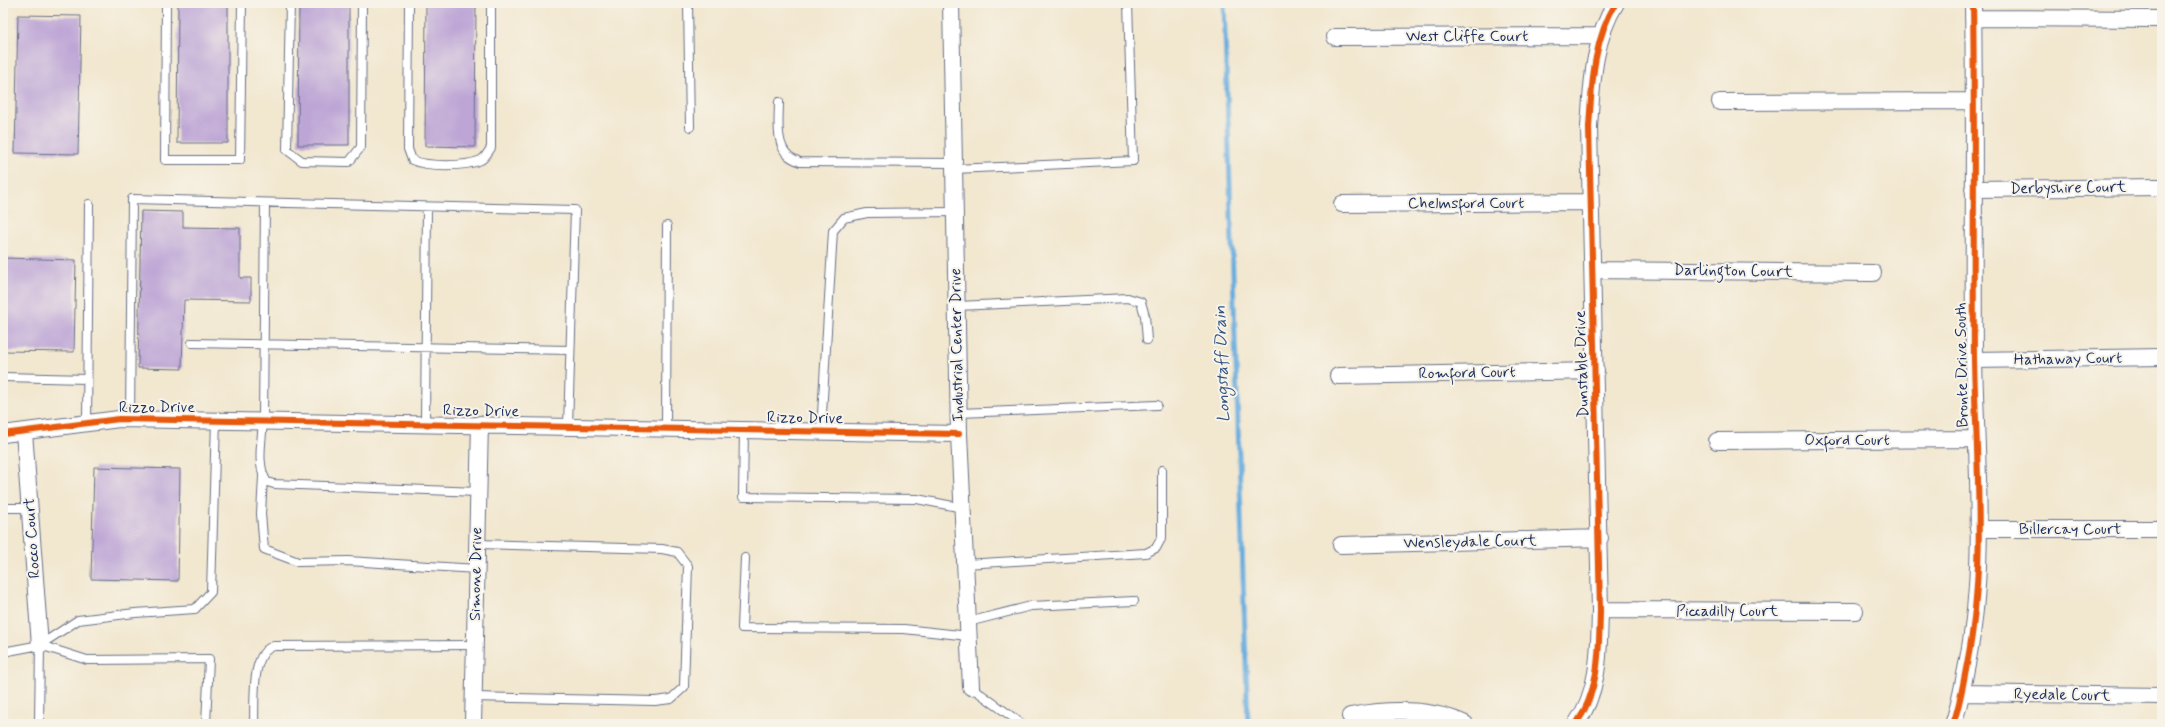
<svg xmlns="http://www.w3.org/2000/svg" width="2165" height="727" font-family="Mynerve,sans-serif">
<rect width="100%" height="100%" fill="#f7f3e8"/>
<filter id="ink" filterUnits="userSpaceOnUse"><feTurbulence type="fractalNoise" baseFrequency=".025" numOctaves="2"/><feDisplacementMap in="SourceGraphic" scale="8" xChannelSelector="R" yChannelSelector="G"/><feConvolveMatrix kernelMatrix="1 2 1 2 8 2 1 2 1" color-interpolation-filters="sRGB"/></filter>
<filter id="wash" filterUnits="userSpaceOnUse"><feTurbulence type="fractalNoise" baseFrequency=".012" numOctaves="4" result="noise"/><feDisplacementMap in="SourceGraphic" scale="16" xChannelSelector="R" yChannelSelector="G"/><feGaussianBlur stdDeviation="0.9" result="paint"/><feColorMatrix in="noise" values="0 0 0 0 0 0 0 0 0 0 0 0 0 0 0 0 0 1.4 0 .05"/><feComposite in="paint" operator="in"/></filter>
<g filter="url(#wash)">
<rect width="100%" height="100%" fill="#f2e7cf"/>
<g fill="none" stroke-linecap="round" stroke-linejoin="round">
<!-- stream -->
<path stroke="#68adde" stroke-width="5" d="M1224,3L1248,724"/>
</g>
<g id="blocks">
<!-- building -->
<path fill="#bda6d6" d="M178,3H228V143H177Z
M299,3H349V145H298Z
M426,3H476L475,147L425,146Z
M18,15L81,16L78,154L15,153Z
M141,211L183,212V227L240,228V278H251V301L184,300L182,369L138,368Z
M3,258L76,260L74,352L3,351Z
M94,467L180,469L178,581L91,579Z"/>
</g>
</g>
<g filter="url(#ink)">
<use href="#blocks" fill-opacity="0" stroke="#666f86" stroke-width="1"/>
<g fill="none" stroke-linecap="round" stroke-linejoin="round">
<defs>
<path id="lane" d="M166,3L165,160H240L242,3
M290,3L287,150L302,161L349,162L361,147L362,3
M409,3L408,149L412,160C428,167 465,167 481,160C485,158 488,152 491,148V3
M688,3L690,127
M779,102C779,117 775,145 789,156C791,158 796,160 800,162L954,163
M954,169L1133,161L1128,3
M265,203L263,421C262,440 256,466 267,482L274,484L478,492
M957,306L1128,298L1141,302L1145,316L1147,340
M192,343L570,350
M3,377L87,379
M959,413L1157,405
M130,419L132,199L575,210L568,426
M87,423L89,204
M425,423L427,207
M666,428L667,226
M744,429L743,497L917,499L963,508
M821,431L833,231L844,218L867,213L955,212
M263,476L261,514L264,549L298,562L348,561L477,569
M3,508H30
M745,558L742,628L904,629L969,636
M965,564L1146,553L1156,548L1162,537V470
M968,622L1031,606L1134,601
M40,645L87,660L209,659L206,724
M3,652L40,645L78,620L135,613L195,609L211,592L216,420
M971,687L1022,724
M474,697L655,701L671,699L684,687L688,566L677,552L662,549L477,544
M39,724L40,645
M254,724C255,703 250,652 274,646L475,645"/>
<path id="street" d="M951,3L959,434L971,687
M1973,18L2162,19
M1335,37L1600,36
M1720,102L1973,101
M1973,189L2162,187
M1342,204L1589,202
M1593,270L1873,273
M1974,360L2162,357
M1338,376L1596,371
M24,432L40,645
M3,434L119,419L959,434
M1717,441L1976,439
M1978,529H2162
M1341,545L1600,538
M1600,610L1855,611
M1962,693L2162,696
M1350,716C1388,709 1429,707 1465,724
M473,724L480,424
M1576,724C1600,691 1599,648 1600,610L1589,127C1592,84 1593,40 1616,3
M1953,724C1960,705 1963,684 1967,664C1987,564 1976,461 1974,359C1973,241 1975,122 1973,3"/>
</defs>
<!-- lane casing -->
<use href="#lane" stroke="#666f86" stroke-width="10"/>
<!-- street casing -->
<use href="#street" stroke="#666f86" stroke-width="18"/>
<!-- lane -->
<use href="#lane" stroke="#fff" stroke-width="8"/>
<!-- street -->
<use href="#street" stroke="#fff" stroke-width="16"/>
<defs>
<path id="cycleway" d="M3,434L119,419L959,434
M1576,724C1600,691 1599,648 1600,610L1589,127C1592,84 1593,40 1616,3
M1953,724C1960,705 1963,684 1967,664C1987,564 1976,461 1974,359C1973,241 1975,122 1973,3"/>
</defs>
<!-- cycleway casing -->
<use href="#cycleway" stroke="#f7f3e8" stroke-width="8"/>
<!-- cycleway -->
<use href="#cycleway" stroke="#e8590c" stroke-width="6"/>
</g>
</g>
<g text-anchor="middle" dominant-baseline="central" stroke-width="4" stroke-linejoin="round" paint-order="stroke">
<!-- street labels -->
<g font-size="16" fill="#1b2f5e" stroke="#f7f3e8">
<text x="1467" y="36">West Cliffe Court</text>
<text transform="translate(2068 188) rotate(-1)">Derbyshire Court</text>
<text x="1466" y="203">Chelmsford Court</text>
<text transform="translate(1733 271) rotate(1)">Darlington Court</text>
<text transform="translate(957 345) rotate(-91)">Industrial Center Drive</text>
<text transform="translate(2068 359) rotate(-1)">Hathaway Court</text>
<text transform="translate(1582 364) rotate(-92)">Dunstable Drive</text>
<text transform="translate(1962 365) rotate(-91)">Bronte Drive South</text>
<text transform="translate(1467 373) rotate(-1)">Romford Court</text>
<text x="157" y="407">Rizzo Drive</text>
<text transform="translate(481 411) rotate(1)">Rizzo Drive</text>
<text transform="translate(805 418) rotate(1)">Rizzo Drive</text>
<text x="1847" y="440">Oxford Court</text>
<text x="2070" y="529">Billercay Court</text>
<text transform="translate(32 538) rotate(-94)">Rocco Court</text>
<text transform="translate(1470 542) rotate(-1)">Wensleydale Court</text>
<text transform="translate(476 574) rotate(-89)">Simone Drive</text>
<text x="1727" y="611">Piccadilly Court</text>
<text transform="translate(2062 695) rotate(1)">Ryedale Court</text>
</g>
<!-- water labels -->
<g font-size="17" font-style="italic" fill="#325584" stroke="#f7f3e8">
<text transform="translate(1222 364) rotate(-92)">Longstaff Drain</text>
</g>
</g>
<!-- margin -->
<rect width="2165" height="727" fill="none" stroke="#f7f3e8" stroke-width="16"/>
</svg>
